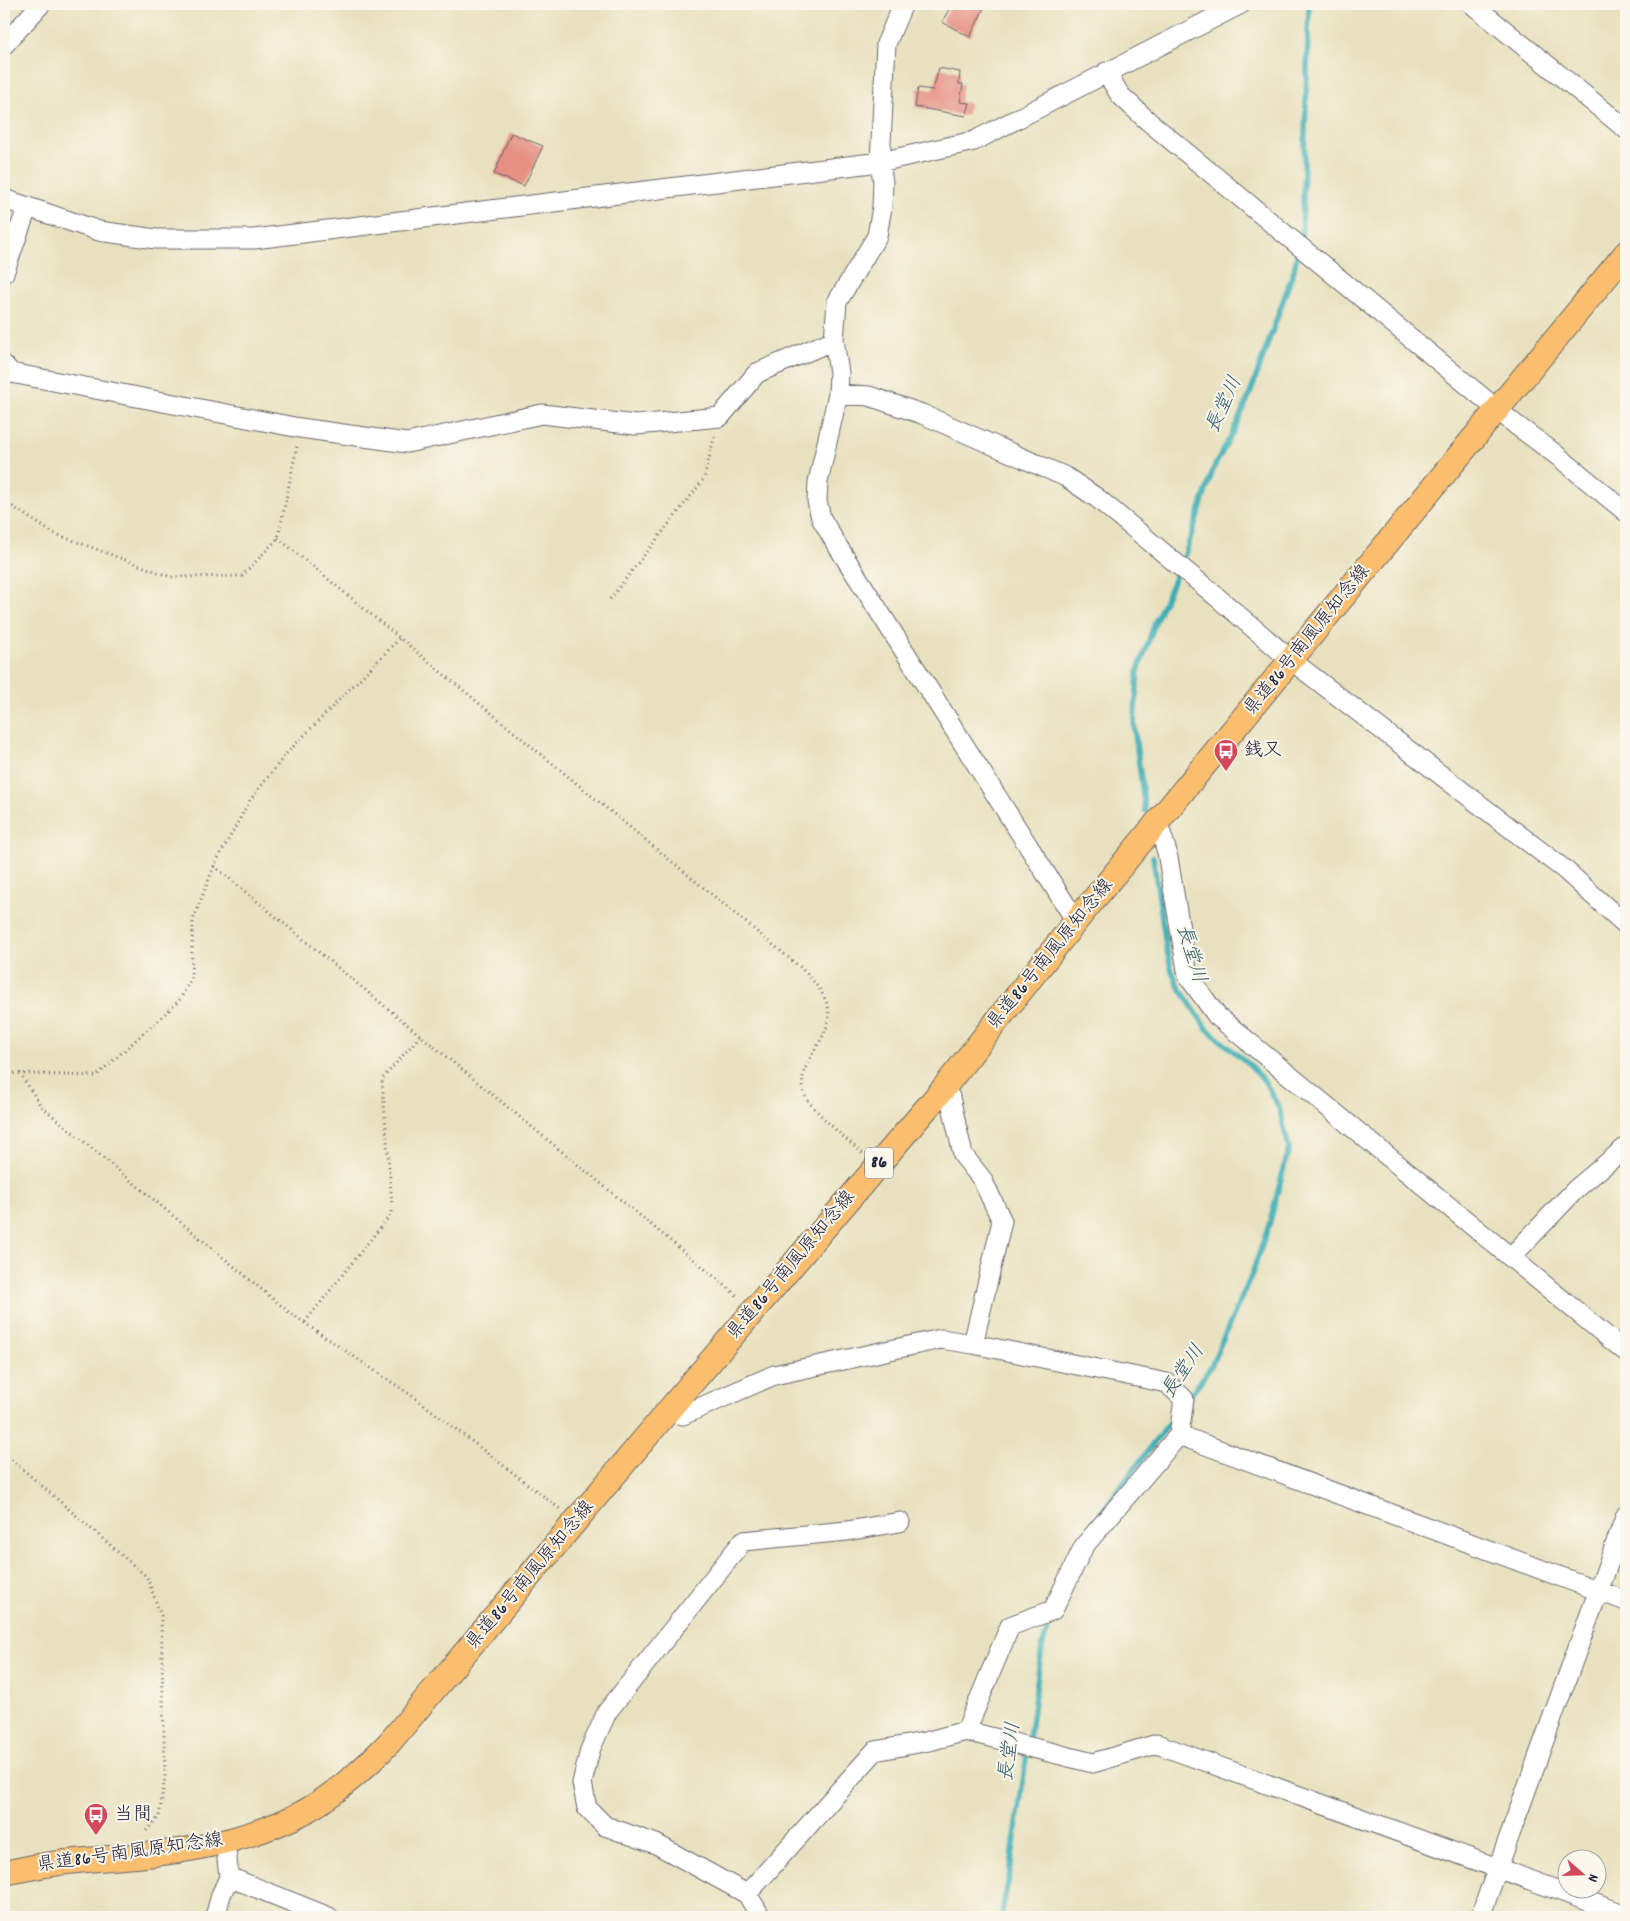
<svg xmlns="http://www.w3.org/2000/svg" width="1630" height="1921" font-family="Dekko,'Klee One',sans-serif">
<rect width="100%" height="100%" fill="#fbf7ec"/>
<filter id="ink" filterUnits="userSpaceOnUse"><feTurbulence type="fractalNoise" baseFrequency=".02" numOctaves="2"/><feDisplacementMap in="SourceGraphic" scale="10" xChannelSelector="R" yChannelSelector="G"/><feConvolveMatrix kernelMatrix="1 2 1 2 8 2 1 2 1" color-interpolation-filters="sRGB"/></filter>
<filter id="wash" filterUnits="userSpaceOnUse"><feTurbulence type="fractalNoise" baseFrequency=".0096" numOctaves="4" result="noise"/><feDisplacementMap in="SourceGraphic" scale="20" xChannelSelector="R" yChannelSelector="G"/><feGaussianBlur stdDeviation="1.12" result="paint"/><feColorMatrix in="noise" values="0 0 0 0 0 0 0 0 0 0 0 0 0 0 0 0 0 1.4 0 .05"/><feComposite in="paint" operator="in"/></filter>
<g filter="url(#wash)">
<rect width="100%" height="100%" fill="#e8e1bf"/>
<g fill="none" stroke-linecap="round" stroke-linejoin="round">
<!-- stream -->
<path stroke="#3daeb6" stroke-width="5.5" d="M1145,811L1134,726L1138,671L1156,620L1184,557L1214,467L1232,434L1250,394L1294,270L1302,231L1309,4
M1153,857L1166,946L1171,968L1178,985L1206,1028L1251,1066L1265,1082L1279,1108L1289,1148L1270,1222L1252,1274L1210,1368L1188,1399
M1100,1514L1176,1414
M1001,1917L1010,1872L1042,1647L1052,1614"/>
</g>
<g id="blocks">
<!-- building -->
<path fill="#e69184" d="M952,4H986L970,37L942,22Z
M939,68L960,72L959,84H963L960,102L970,103L966,116L915,107L918,88L933,90Z
M511,133L543,146L524,186L494,174Z"/>
</g>
</g>
<g filter="url(#ink)">
<use href="#blocks" fill-opacity="0" stroke="#676569" stroke-width="1"/>
<g fill="none" stroke-linecap="round" stroke-linejoin="round">
<defs>
<path id="minor" d="M903,4L886,44L880,162L883,182L882,207L877,236L837,302L834,340L839,373L838,394L818,482L817,501L821,518L835,542L1076,921
M1472,4L1626,129
M4,45L41,4
M1106,72L1120,95L1148,121L1516,425L1554,453L1626,512
M4,199L99,231L156,239H254L880,162L974,141L1241,4
M4,273L27,208
M4,365L11,373L300,428L407,443L542,414L636,425L720,417L757,373L834,340
M838,394L869,396L922,414L1066,477L1097,498L1211,592L1292,661L1565,870L1626,925
M1158,823L1167,852L1188,976L1217,1016L1626,1352
M943,1089L950,1097L963,1155L982,1179L1002,1221L973,1344
M1511,1257L1576,1189L1626,1147
M668,1411L683,1415L774,1375L941,1339L973,1344L1167,1383L1184,1399L1179,1435L1084,1546L1053,1610L1010,1626L966,1731
M1179,1435L1626,1601
M229,1877L329,1917
M747,1894L656,1844L605,1826L587,1808L582,1783L590,1750L607,1712L743,1541L847,1531L900,1522
M215,1917L221,1895L229,1877L225,1841
M761,1917L747,1894L875,1751L929,1741L966,1731L1093,1763L1157,1744L1626,1915
M1480,1917L1626,1515"/>
<path id="major" d="M4,1873C20,1870 36,1866 52,1864C86,1859 120,1858 154,1854C203,1849 261,1835 304,1812C336,1794 363,1770 389,1743L668,1411L943,1089L1076,921L1626,253"/>
</defs>
<!-- minor casing -->
<use href="#minor" stroke="#676569" stroke-width="21"/>
<!-- major casing -->
<use href="#major" stroke="#676569" stroke-width="26"/>
<!-- path -->
<path stroke="#676569" stroke-width="3" stroke-dasharray="1 4" stroke-linecap="butt" d="M4,501L53,533L171,577L242,576L278,538L297,446
M278,538L800,967C811,978 824,992 828,1007C835,1040 790,1064 806,1097C815,1114 848,1140 863,1154
M610,599L704,479L715,434
M214,866L739,1297
M4,1073L96,1076L179,1001L191,980L193,920L214,866L250,800L286,754L399,639
M20,1073L41,1106L290,1313L418,1400L560,1509
M305,1322L391,1214L392,1204L382,1079L420,1036
M4,1453L147,1577L161,1616L165,1777L159,1817L144,1833"/>
<!-- minor -->
<use href="#minor" stroke="#fff" stroke-width="19"/>
<!-- major -->
<use href="#major" stroke="#fabe6e" stroke-width="24"/>
</g>
</g>
<!-- icons -->
<defs>
<symbol id="bus-pin" viewBox="-11 -11 22 30"><path d="M0 17L-7.5 6A9.5 9.5 0 1 1 7.5 6Z" fill="#d1495b" stroke="#fbf7ec"/><path d="M-5-6H5V4H4V6H2V4H-2V6H-4V4H-5ZM-3.5-4V0h7V-4ZM-3.5 1.2v1.5H-2V1.2ZM2 1.2v1.5H3.5V1.2Z" fill="#fff"/></symbol>
</defs>
<g fill-rule="evenodd">
<use href="#bus-pin" x="1212" y="737" width="28" height="38"/>
<use href="#bus-pin" x="82" y="1801" width="28" height="38"/>
</g>
<g text-anchor="middle" dominant-baseline="central" stroke-width="4" stroke-linejoin="round" paint-order="stroke">
<!-- shield labels -->
<rect fill="#fbf7ec" stroke="#636270" stroke-width="1" x="865" y="1147.5" width="28" height="31" rx="4"/>
<g font-size="18" font-weight="bold" fill="#22223b">
<text x="879" y="1163">86</text>
</g>
<!-- street labels -->
<g font-size="19" fill="#22223b" stroke="#fbf7ec">
<text transform="translate(1308 641) rotate(-51)">県道86号南風原知念線</text>
<text transform="translate(1051 955) rotate(-51)">県道86号南風原知念線</text>
<text transform="translate(792 1266) rotate(-50)">県道86号南風原知念線</text>
<text transform="translate(531 1576) rotate(-50)">県道86号南風原知念線</text>
<text transform="translate(130 1854) rotate(-8)">県道86号南風原知念線</text>
</g>
<!-- poi labels -->
<g font-size="19" fill="#22223b" stroke="#fbf7ec" text-anchor="start">
<text x="1244" y="751">銭又</text>
<text x="114" y="1815">当間</text>
</g>
<!-- water labels -->
<g font-size="20" font-style="italic" fill="#2d5a6c" stroke="#fbf7ec">
<text transform="translate(1225 405) rotate(-65)">長堂川</text>
<text transform="translate(1190 954) rotate(73)">長堂川</text>
<text transform="translate(1184 1372) rotate(-56)">長堂川</text>
<text transform="translate(1011 1752) rotate(-82)">長堂川</text>
</g>
</g>
<!-- margin -->
<rect width="1630" height="1921" fill="none" stroke="#fbf7ec" stroke-width="20"/>
<!-- north arrow -->
<g transform="translate(1582 1874) rotate(110)"><circle r="24" fill="#fbf7ec" stroke="#a4a2a5"/>
<path d="M0-4L9 19L0 12L-9 19Z" fill="#d1495b"/>
<text y="-8" font-size="14" font-weight="bold" text-anchor="middle" fill="#22223b">N</text>
</g>
</svg>
